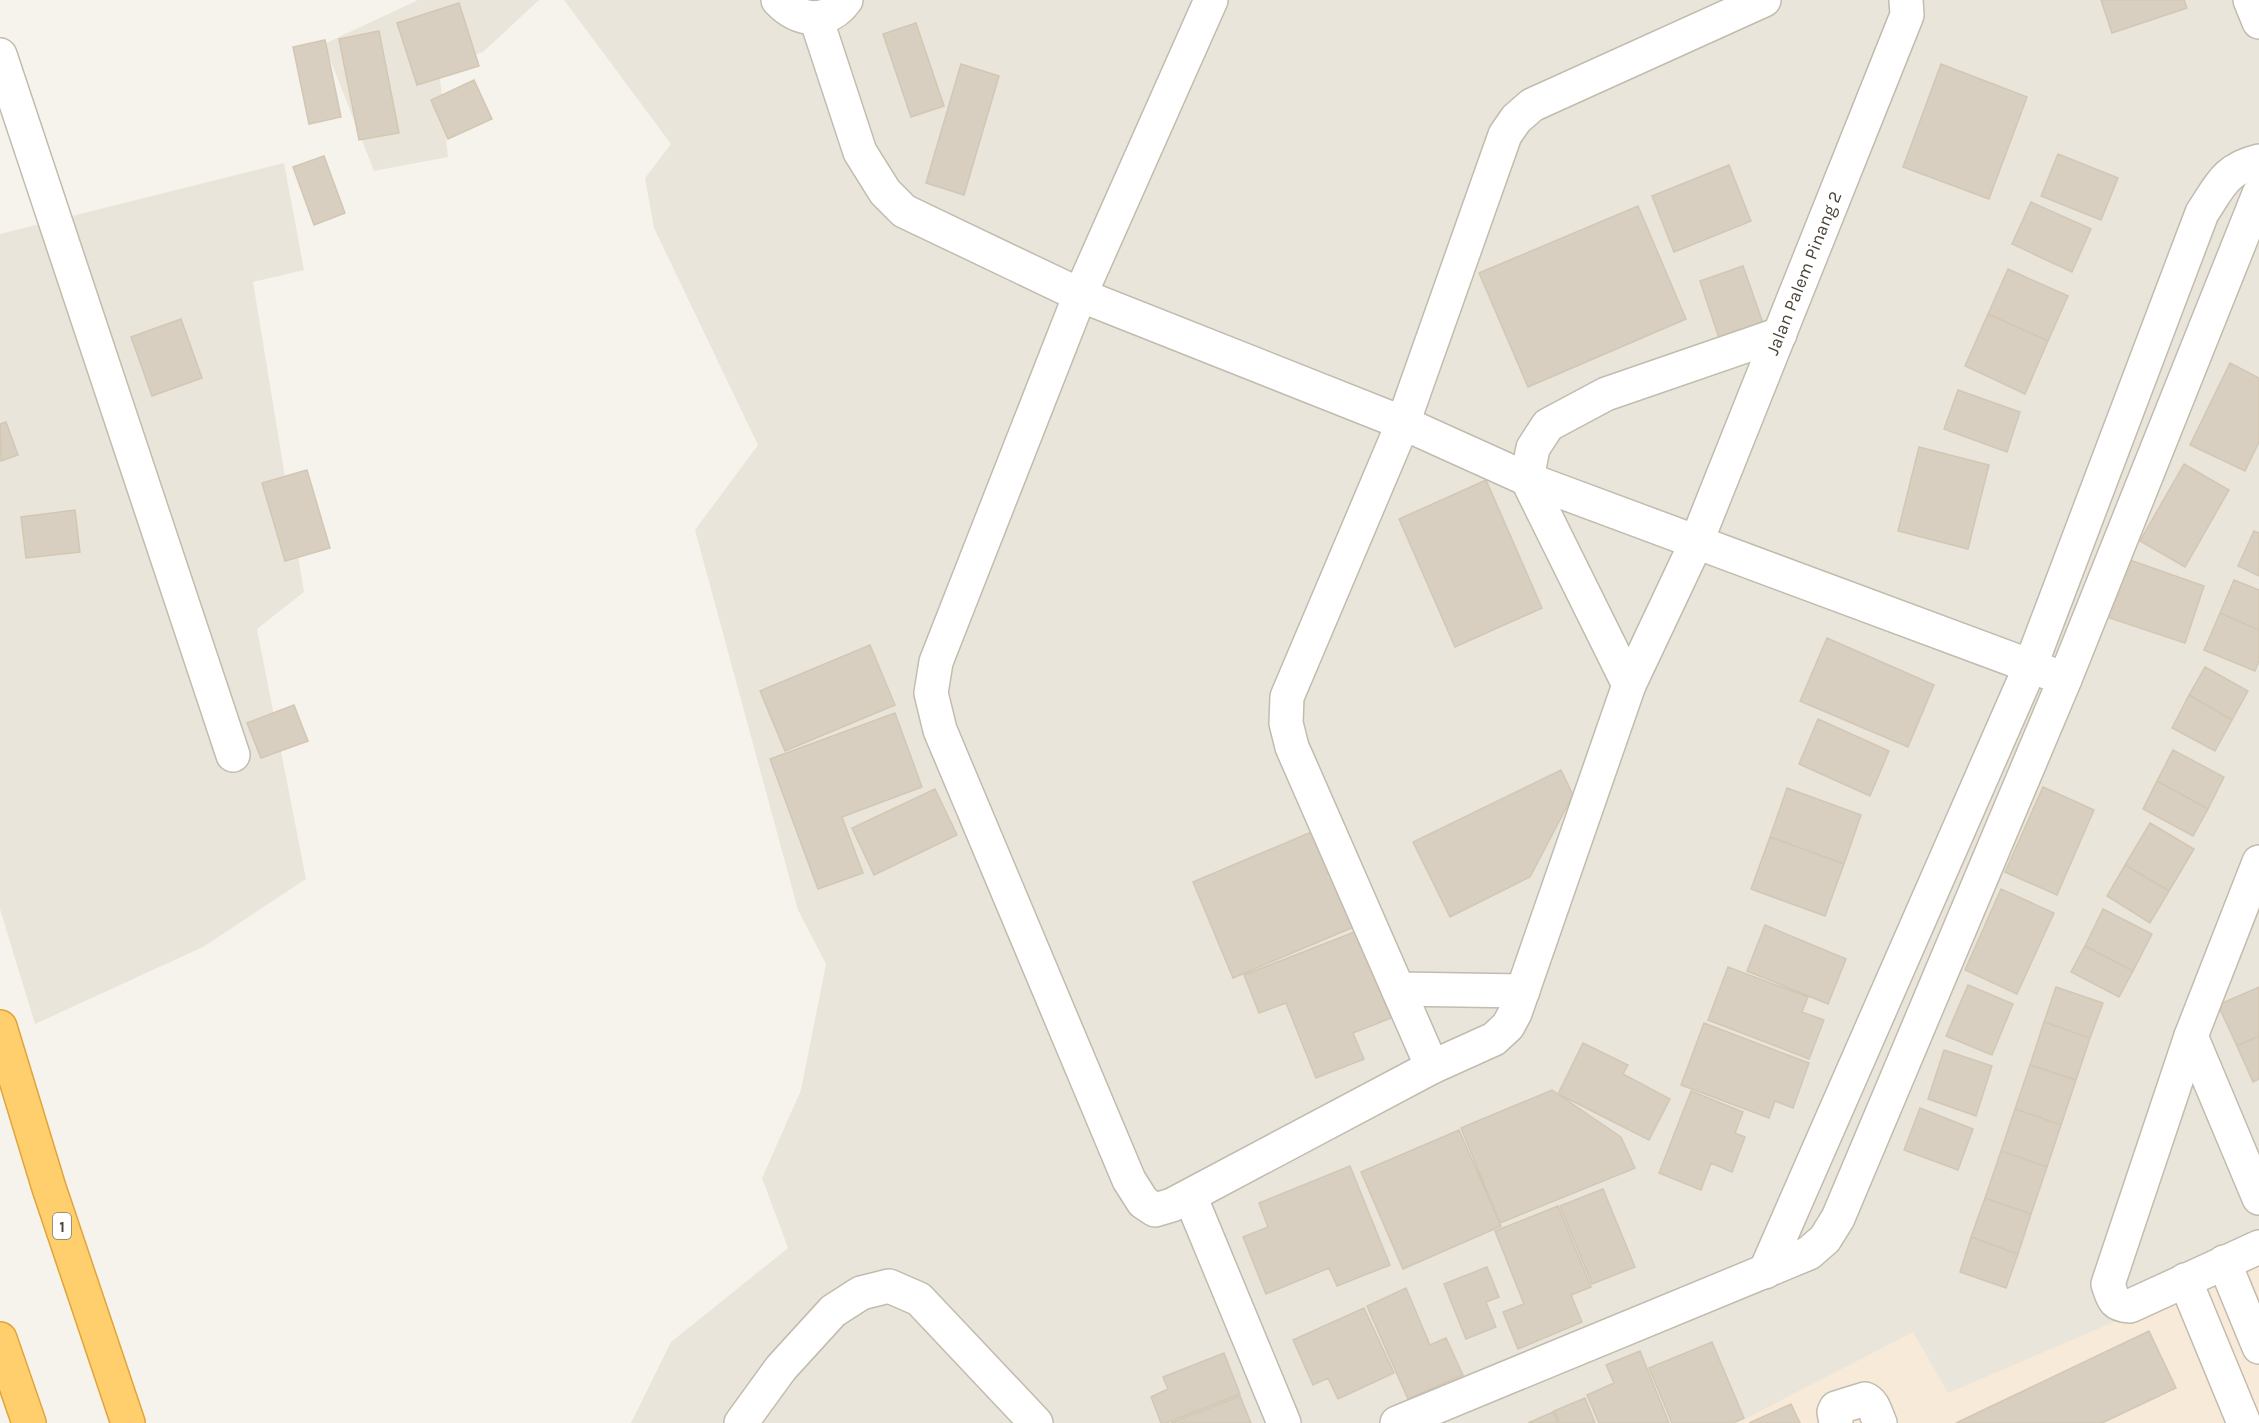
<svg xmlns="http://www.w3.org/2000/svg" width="2259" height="1423" font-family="Karla,sans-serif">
<rect width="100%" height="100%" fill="#f6f3ec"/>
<!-- residential -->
<path fill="#eae5da" d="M418,0H539L483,52L439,68L448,157L374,171L324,44Z
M564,0H2259V1423H631L671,1342L788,1248L762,1178L801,1090L826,964L798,910L695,530L758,445L654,228L645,178L671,144Z
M284,163L304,270L253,282L304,592L257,629L306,879L203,947L35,1024L0,909V234Z"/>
<!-- commercial -->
<path fill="#f7ead8" d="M2259,1260V1423H1737L1913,1332L1948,1393Z"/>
<!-- building -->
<path fill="#d8cfc1" stroke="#d3c7b4" stroke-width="1.5" d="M2101,0H2184L2187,8L2112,33Z
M459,3L479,66L417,85L397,23Z
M916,23L944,106L911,117L883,34Z
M379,31L399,133L359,140L339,39Z
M325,40L341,117L309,124L293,47Z
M961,64L999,76L964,195L926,183Z
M1941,64L2027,97L1989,199L1903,167Z
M474,80L492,119L448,139L431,100Z
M2058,154L2118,178L2101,220L2041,196Z
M324,156L345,213L314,225L293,167Z
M1729,165L1751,221L1674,252L1652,196Z
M2031,202L2091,229L2072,272L2012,244Z
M1638,206L1686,319L1528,387L1479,273Z
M1743,266L1763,323L1719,338L1700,281Z
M2008,269L2068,296L2048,341L1988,314Z
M1988,314L2048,341L2025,394L1965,366Z
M181,319L202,378L152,396L131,337Z
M2230,363L2259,378V442L2245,471L2190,445Z
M1958,390L2020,412L2007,452L1944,429Z
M6,422L18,455L1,461L0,424Z
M1919,447L1989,465L1968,549L1898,531Z
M2184,464L2229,490L2185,567L2140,541Z
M307,470L330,548L285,561L262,483Z
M1486,480L1542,608L1455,647L1399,519Z
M75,510L80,552L26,558L21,517Z
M2254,531L2259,533V576L2238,566Z
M2127,559L2204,586L2185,643L2107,617Z
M2234,580L2259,590V630L2220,613Z
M2220,613L2259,630V661L2255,671L2204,650Z
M1827,638L1934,685L1908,747L1800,701Z
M870,645L895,705L785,751L760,691Z
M2205,667L2248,691L2232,720L2189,695Z
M2189,695L2232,720L2215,751L2172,728Z
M294,705L308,741L261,758L247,723Z
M895,713L922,787L842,817L863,873L818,889L770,759Z
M1818,719L1889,751L1870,796L1799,764Z
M2173,750L2224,777L2208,809L2157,781Z
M1561,770L1573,795L1530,877L1450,917L1413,842Z
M2157,781L2208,809L2193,836L2143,809Z
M2043,787L2094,810L2057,895L2005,872Z
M1787,788L1861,815L1844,864L1770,837Z
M935,789L957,835L874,875L852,828Z
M2150,823L2194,849L2169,891L2125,865Z
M1316,830L1356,926L1233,978L1193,882Z
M1770,837L1844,864L1825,916L1751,889Z
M2125,865L2169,891L2150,923L2107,896Z
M2001,889L2054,913L2017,994L1965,970Z
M2103,909L2152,934L2133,971L2085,946Z
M1765,925L1846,959L1828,1004L1747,971Z
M1357,931L1391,1018L1353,1033L1364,1059L1316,1078L1286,1003L1259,1013L1244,975Z
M2085,946L2133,971L2119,997L2071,972Z
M1728,967L1808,997L1802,1012L1824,1020L1809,1059L1708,1020Z
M1968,985L2013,1004L1992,1055L1946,1036Z
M2056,987L2103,1003L2090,1038L2044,1022Z
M2259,987V1036L2237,1046L2218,1005Z
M2044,1022L2090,1038L2076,1080L2030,1065Z
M1704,1023L1809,1063L1793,1108L1775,1101L1769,1118L1681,1085Z
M2259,1036V1079L2253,1082L2237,1046Z
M1583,1043L1628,1065L1623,1074L1670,1099L1649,1140L1558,1094Z
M1944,1050L1992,1066L1976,1116L1928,1099Z
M2030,1065L2076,1080L2061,1125L2015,1109Z
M1552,1090L1621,1137L1635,1168L1500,1223L1461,1128Z
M1691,1091L1743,1112L1735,1133L1745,1137L1732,1172L1711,1163L1701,1190L1659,1173Z
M1920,1108L1973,1129L1958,1170L1904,1150Z
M2015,1109L2061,1125L2047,1167L2001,1151Z
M1459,1130L1501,1226L1403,1269L1361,1172Z
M2001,1151L2047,1167L2031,1214L1985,1198Z
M1350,1166L1390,1265L1337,1286L1329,1268L1266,1294L1243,1237L1268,1227L1259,1203Z
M1603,1189L1635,1267L1592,1284L1560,1206Z
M1985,1198L2031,1214L2018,1254L1971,1237Z
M1558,1206L1591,1287L1571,1295L1582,1322L1518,1349L1503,1312L1524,1304L1495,1231Z
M1971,1237L2018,1254L2006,1288L1960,1272Z
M1487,1267L1499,1297L1486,1302L1496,1327L1466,1339L1444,1284Z
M1406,1288L1430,1345L1446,1338L1463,1375L1408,1399L1367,1306Z
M1364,1308L1394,1373L1338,1399L1328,1378L1313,1385L1293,1340Z
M2149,1331L2176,1388L2102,1423H1956Z
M1712,1342L1744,1418L1733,1423H1672L1649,1368Z
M1640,1351L1669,1423H1599L1587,1395L1614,1383L1606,1365Z
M1224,1353L1240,1394L1166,1423H1161L1151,1397L1168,1389L1163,1377Z
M1240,1396L1251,1423H1171Z
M1585,1398L1595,1423H1560L1554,1411Z
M1791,1404L1800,1423H1749Z
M1553,1412L1558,1423H1528Z"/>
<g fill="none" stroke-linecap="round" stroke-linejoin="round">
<defs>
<g id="minor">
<path d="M778,0C798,21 827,26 846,0"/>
<path id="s1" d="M1211,0L1080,295L936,662L931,693L940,730L1129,1180L1143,1202L1155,1210L1172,1205L1432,1067L1494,1039L1508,1026L1515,1013L1629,685L1696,543L1907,15L1906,0"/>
<path d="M2250,0L2259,22"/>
<path d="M816,18L860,152L885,192L904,211L1080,295L1403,423L1527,479L2065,679"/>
<path d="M0,55L233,755"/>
<path d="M1629,685L1527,479L1533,448L1548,425L1606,394L1780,334"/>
<path d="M2259,862L2191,1036L2108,1284C2113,1299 2113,1305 2130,1306L2259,1247"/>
<path d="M1398,989L1523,991"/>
<path d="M2191,1036L2259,1198"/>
<path d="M1432,1067L1292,747L1286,723L1287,697L1403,423L1505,135L1516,119L1532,105L1764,0"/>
<path d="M1190,1196L1284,1423"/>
<path d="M2224,1262L2259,1347"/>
<path d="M1765,1272L2030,667L2202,213C2220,186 2225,169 2259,161"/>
<path d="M2185,1280L2244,1423"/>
<path d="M741,1423L781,1368L833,1311L861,1293L889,1286L919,1299L1036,1423"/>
<path d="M1397,1423L1809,1253L1825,1239L1838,1218L2065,679L2259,194"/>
<path d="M1836,1423L1834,1412L1836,1408L1865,1399C1874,1402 1876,1415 1880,1423"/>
</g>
<path id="highway" d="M0,1027L49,1188L128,1423
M0,1339L29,1423"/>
</defs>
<!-- minor casing -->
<use href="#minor" stroke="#c2bbae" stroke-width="36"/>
<!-- highway casing -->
<use href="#highway" stroke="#e0a43c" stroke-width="36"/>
<!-- minor -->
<use href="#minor" stroke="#fff" stroke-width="33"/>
<!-- highway -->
<use href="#highway" stroke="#ffcf6e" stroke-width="33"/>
</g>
<g text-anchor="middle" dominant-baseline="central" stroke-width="4.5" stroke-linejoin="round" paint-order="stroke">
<!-- shield labels -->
<rect fill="#fff" stroke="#817c74" stroke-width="1.5" x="53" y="1213" width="18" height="26" rx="4.5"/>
<g font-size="16" font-weight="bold" fill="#4b4439">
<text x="62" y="1226">1</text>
</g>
<!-- street labels -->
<g font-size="18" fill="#4b4439" stroke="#fff">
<text stroke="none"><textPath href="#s1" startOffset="2524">Jalan Palem Pinang 2</textPath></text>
</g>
</g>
</svg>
